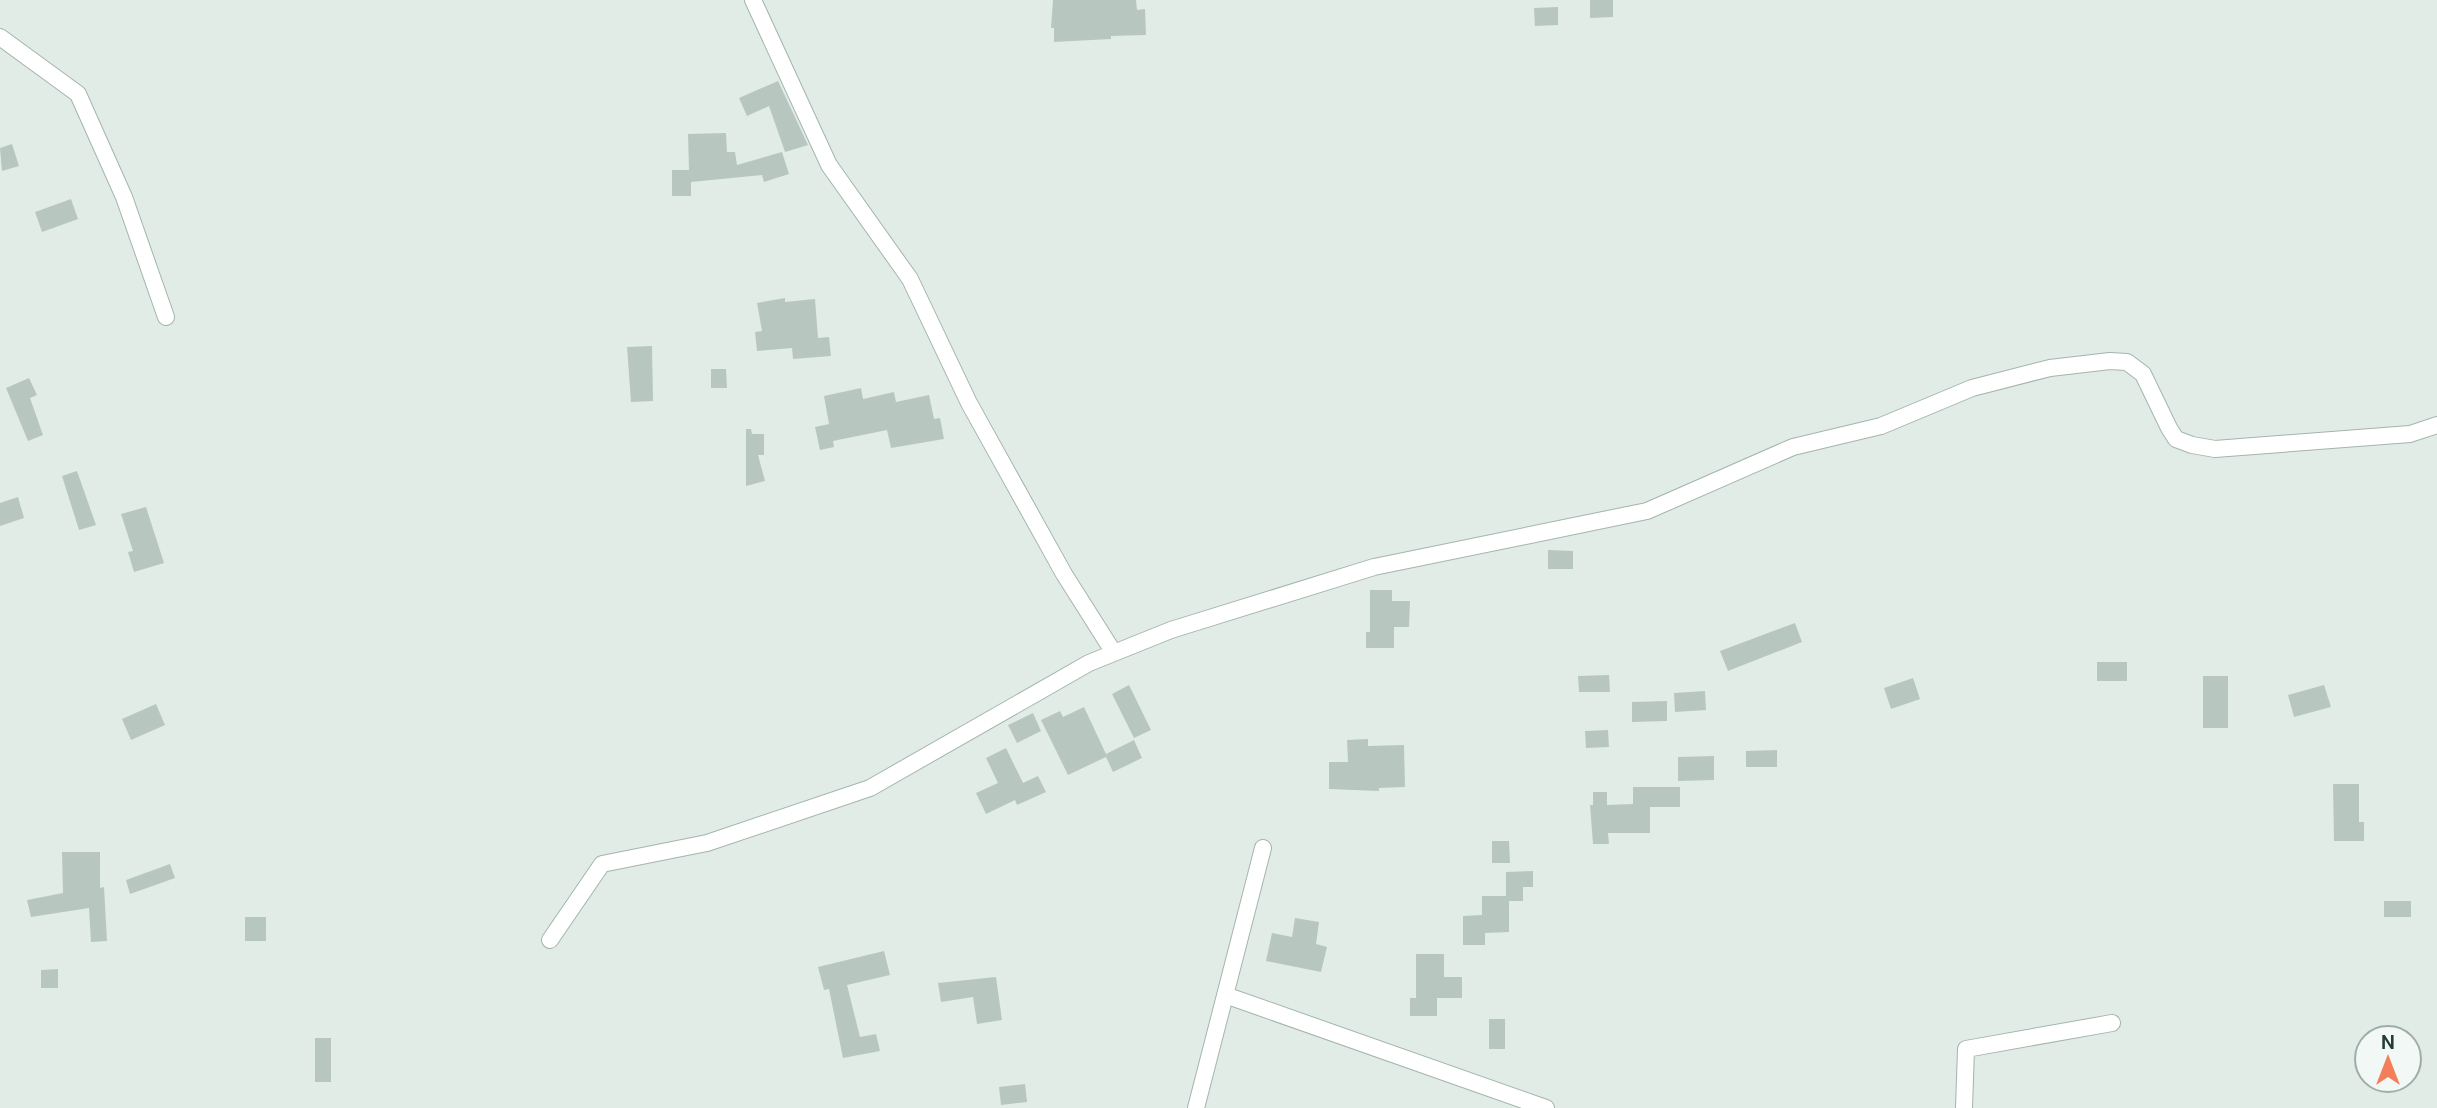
<svg xmlns="http://www.w3.org/2000/svg" width="2437" height="1108" font-family="'DM Sans',sans-serif">
<rect width="100%" height="100%" fill="#e1ece7"/>
<!-- building -->
<path fill="#b7c7c0" d="M1053,0H1136L1137,10L1145,9L1146,35L1111,36V39L1054,42V28H1051Z
M1590,0H1613V17L1590,18Z
M1558,7V25L1535,26L1534,8Z
M778,81L808,145L785,152L769,106L747,116L739,98Z
M726,133L727,152H735L737,165L782,152L789,174L764,182L762,175L691,182V196H672V170H689L688,134Z
M12,144L19,166L2,171L0,148Z
M71,199L78,219L42,232L35,212Z
M785,298V302L815,299L818,338L829,337L831,356L793,359L792,348L757,351L755,332L762,331L757,303Z
M652,346L653,401L631,402L627,347Z
M711,369H726L727,388H711Z
M29,378L37,395L30,398L43,435L28,441L6,388Z
M861,388L863,399L894,392L896,402L929,395L934,419L940,418L944,439L891,448L887,430L833,441L834,447L820,450L815,427L829,424L824,396Z
M746,429H751L752,434H764V455H758L765,481L746,486Z
M77,471L96,525L79,530L62,476Z
M18,497L24,518L0,526V503Z
M146,507L164,563L134,572L128,552L133,551L121,514Z
M1548,550L1573,551V569H1548Z
M1370,590H1392V601H1410L1409,627H1394V648H1366V632H1370Z
M1795,623L1802,642L1728,671L1720,651Z
M2097,662H2127V681H2097Z
M1609,675L1610,692H1579L1578,676Z
M2203,676H2228V728H2203Z
M1913,678L1920,699L1891,709L1884,688Z
M1129,685L1151,730L1134,738L1112,694Z
M2324,685L2331,707L2294,717L2288,695Z
M1705,691L1706,710L1675,712L1674,693Z
M1667,701V721L1632,722V702Z
M156,704L165,725L131,740L122,719Z
M1084,707L1106,754L1134,740L1142,758L1113,772L1106,757L1068,775L1041,720L1060,711L1063,717Z
M1033,713L1041,731L1017,743L1008,725Z
M1608,730L1609,747L1586,748L1585,731Z
M1368,739V746L1404,745L1405,787L1379,788V791L1329,789V762H1348L1347,740Z
M1006,748L1023,783L1038,776L1046,792L1017,805L1015,800L986,814L976,793L998,783L986,758Z
M1777,750V767H1746V751Z
M1714,756V780L1678,781V757Z
M2333,784H2359V822H2364V841H2334Z
M1633,787H1680V807H1650V833H1608L1609,844H1593L1590,805H1593V792H1607V805L1633,804Z
M1492,841H1509L1510,863H1492Z
M62,852H100V888L104,887L107,941L91,942L89,908L31,917L27,900L63,893Z
M170,864L175,878L130,894L126,880Z
M1533,871V887H1523V901H1509V932L1485,933V945H1463V916L1482,915V896H1506V872Z
M2384,901H2411V917H2384Z
M245,917H266V941H245Z
M1295,918L1319,922L1316,944L1327,947L1321,972L1266,961L1272,933L1292,937Z
M884,951L890,975L847,985L860,1037L876,1034L880,1051L843,1058L829,989L824,990L818,967Z
M1416,954H1444V977H1462V998H1437V1016H1410V998H1416Z
M58,969V988H41V970Z
M996,977L1002,1020L977,1024L973,997L941,1002L938,983Z
M1489,1019H1505V1049H1489Z
M315,1038H331V1082H315Z
M1025,1084L1027,1102L1001,1105L999,1087Z"/>
<g fill="none" stroke-linecap="round" stroke-linejoin="round">
<defs>
<path id="street" d="M753,0L829,165L910,279L969,403L1064,574L1114,653
M0,37L78,94L124,197L166,317
M550,940L602,864L707,843L870,788L1089,663L1171,630L1374,567L1647,511L1793,447L1881,426L1972,388L2050,368L2110,361L2127,362L2143,374L2169,428L2176,439L2192,445L2215,449L2410,434L2437,425
M1225,995L1546,1108
M1196,1108L1263,848
M1964,1108L1966,1049L2112,1023"/>
</defs>
<!-- street casing -->
<use href="#street" stroke="#a4b4ae" stroke-width="18"/>
<!-- street -->
<use href="#street" stroke="#fff" stroke-width="16"/>
</g>
<!-- north arrow -->
<g transform="translate(2388 1059)"><circle r="33" fill="#f2f8f5" stroke="#9fada9" stroke-width="2"/>
<path d="M0-5L12 26L0 18L-12 26Z" fill="#f27f59"/>
<text y="-10" font-size="19" font-weight="bold" text-anchor="middle" fill="#223d36">N</text>
</g>
</svg>
